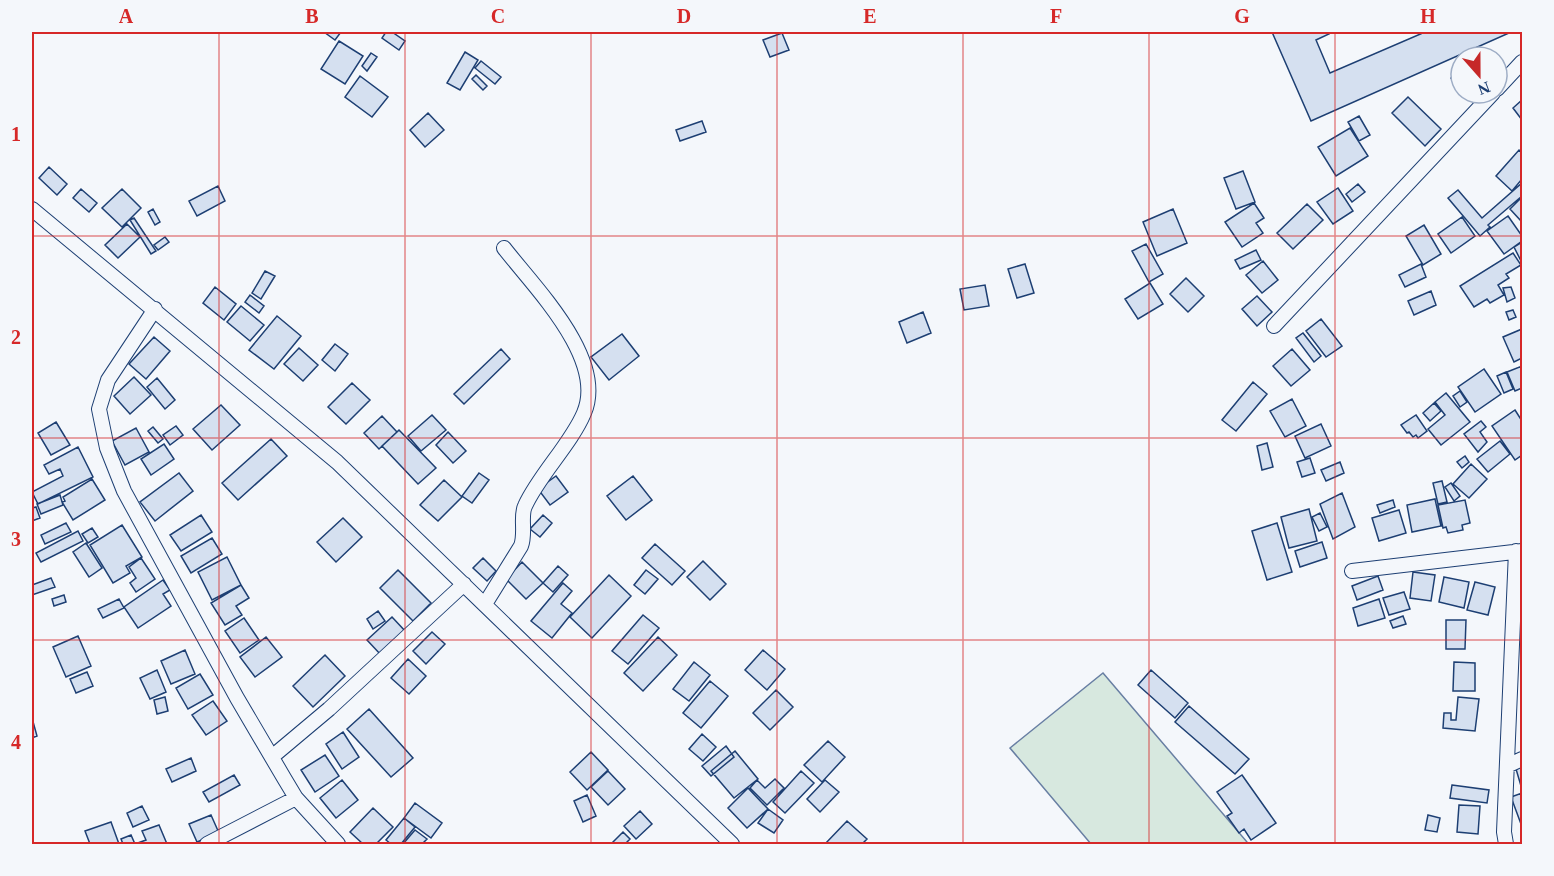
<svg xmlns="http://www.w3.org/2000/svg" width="1554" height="876" font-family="'Times New Roman',serif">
<rect width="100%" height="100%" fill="#f4f7fb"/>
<!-- green -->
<path fill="#d7e8df" stroke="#687fa3" stroke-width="1.5" d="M1103,673L1247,842L1244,844H1091L1010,748Z"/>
<!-- building -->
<path fill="#d5e0f0" stroke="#1d3f73" stroke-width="1.5" d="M324,32H341L335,40Z
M386,32H392L405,41L399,50L382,38Z
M1272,32H1328L1329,34L1316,40L1330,73L1425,32H1508L1509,33L1311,121Z
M782,33L789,50L770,57L763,40Z
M339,41L363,56L345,84L321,69Z
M465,52L478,60L460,90L447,83Z
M371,53L377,57L367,71L362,66Z
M481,61L501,77L495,84L475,68Z
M1461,70V90L1451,78Z
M476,75L487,86L483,90L472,79Z
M360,76L388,97L372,117L345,97Z
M1408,97L1441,129L1425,146L1392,113Z
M1522,100V120L1513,108Z
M428,113L444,130L425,147L410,130Z
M1359,116L1370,135L1359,141L1348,122Z
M702,121L706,132L680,141L676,130Z
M1350,128L1368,156L1336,176L1318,147Z
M1519,150L1522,153V179L1512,191L1496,176Z
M49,167L67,184L57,195L39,178Z
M1243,171L1255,202L1236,209L1224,178Z
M1522,183V196L1488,225L1490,227L1480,236L1448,198L1458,190L1482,218Z
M1358,184L1365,192L1352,202L1346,194Z
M218,186L225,201L197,216L189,201Z
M1338,188L1353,211L1333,224L1317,202Z
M81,189L97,203L89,212L73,198Z
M122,189L141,208L122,227L102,208Z
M1520,199L1522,201V222L1510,209Z
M1254,203L1264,218L1256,223L1263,233L1242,247L1225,222Z
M1307,204L1323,220L1293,249L1277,233Z
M153,209L160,222L155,225L148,212Z
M1173,209L1187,243L1157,256L1143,222Z
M1508,216L1522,236V241L1504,254L1487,231Z
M1462,217L1475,236L1451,253L1438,234Z
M134,218L156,251L151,254L130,220Z
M127,224L140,237L118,258L105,245Z
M1424,225L1441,254L1423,265L1406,236Z
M165,237L169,242L158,250L154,245Z
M1522,242V263L1514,247Z
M1146,244L1163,274L1149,282L1132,251Z
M1256,250L1261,260L1240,269L1235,260Z
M1513,253L1521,265L1506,274L1509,278L1498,285L1504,295L1490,303L1487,299L1474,307L1460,286Z
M1263,261L1278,280L1262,293L1246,275Z
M1025,264L1034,293L1017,298L1008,269Z
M1421,264L1426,277L1405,287L1399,275Z
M265,271L275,276L261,299L252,293Z
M1186,278L1204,296L1188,312L1170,294Z
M1150,283L1163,304L1138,319L1125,299Z
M985,285L989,306L964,310L960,289Z
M215,287L236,304L224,320L203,303Z
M1511,287L1515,298L1507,302L1503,288Z
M1431,291L1436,305L1414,315L1408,301Z
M250,295L264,306L259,313L245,302Z
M1257,296L1272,312L1257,326L1242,309Z
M241,306L264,325L250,341L227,322Z
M1513,310L1516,317L1509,320L1506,312Z
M923,312L931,333L907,343L899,322Z
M277,316L301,336L274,369L249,350Z
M1321,319L1342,346L1326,357L1306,331Z
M1522,329V358L1514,362L1503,337Z
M1303,333L1321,356L1314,362L1296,338Z
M622,334L639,356L609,380L591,357Z
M154,337L170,351L146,379L129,364Z
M335,344L348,354L335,371L322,360Z
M299,348L318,365L303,381L284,364Z
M501,349L510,359L464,404L454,394Z
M1292,349L1310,370L1291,386L1273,366Z
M1522,366V388L1515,391L1507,372Z
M1484,369L1501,394L1475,412L1458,387Z
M1506,372L1513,389L1504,393L1497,376Z
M134,377L151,395L130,414L114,396Z
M157,378L175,400L165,409L147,387Z
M1253,382L1267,394L1236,431L1222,420Z
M352,383L370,400L346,424L328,407Z
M1460,391L1467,402L1460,407L1453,396Z
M1446,393L1470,422L1441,445L1428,429L1445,415L1435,402Z
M1292,399L1306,426L1285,437L1270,411Z
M1434,403L1441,411L1430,421L1423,413Z
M221,405L240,425L212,450L193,429Z
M1515,410L1522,421V455L1515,460L1492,426Z
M432,415L446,430L421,451L408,436Z
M1416,415L1427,431L1418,438L1416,435L1413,437L1409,432L1407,433L1401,425Z
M382,416L397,432L379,449L364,433Z
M1481,421L1486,427L1480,432L1487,442L1478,452L1464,434Z
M56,422L70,445L51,455L38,433Z
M1321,424L1331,446L1305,458L1295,436Z
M176,426L183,435L170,445L163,435Z
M153,427L163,439L158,443L148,431Z
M136,428L149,452L125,465L112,441Z
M399,430L436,468L418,484L382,446Z
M448,432L466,451L453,463L436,445Z
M271,439L287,456L238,500L222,483Z
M1500,441L1510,454L1488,472L1477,459Z
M1267,443L1273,467L1262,470L1257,446Z
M164,444L174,459L151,475L141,459Z
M78,447L93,477L38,504L32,492L63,476L60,469L49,474L44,465Z
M1465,456L1469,462L1462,468L1457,462Z
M1310,458L1315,473L1302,477L1297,462Z
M1340,462L1344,473L1326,481L1321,470Z
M1471,464L1487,479L1469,498L1453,484Z
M179,473L193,491L155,521L140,502Z
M479,473L489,480L472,503L462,496Z
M556,476L568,492L550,505L538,489Z
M633,476L652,500L626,520L607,496Z
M92,479L105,500L73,520L62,502L65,501L63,497Z
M444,480L462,497L438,521L420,505Z
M1442,481L1447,502L1438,504L1433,483Z
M1451,483L1460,496L1454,501L1445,487Z
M1342,493L1355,527L1333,539L1320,504Z
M60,495L63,505L41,514L37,504Z
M1435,499L1441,526L1412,532L1407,505Z
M1393,500L1395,507L1380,513L1377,505Z
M1465,500L1470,523L1462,525L1463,530L1448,533L1446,527L1443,528L1438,505Z
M36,507L40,518L32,521V508Z
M1309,509L1317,541L1289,548L1281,517Z
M1399,510L1406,533L1379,541L1372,518Z
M1320,513L1327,527L1319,531L1312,517Z
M201,515L212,532L181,551L170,535Z
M543,515L552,523L540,537L530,529Z
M343,518L362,537L336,562L317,542Z
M66,523L71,532L45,544L41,535Z
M1277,523L1292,572L1267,580L1252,531Z
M122,525L142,557L126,566L130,573L113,583L90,545Z
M92,528L98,537L88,543L82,534Z
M78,531L83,541L41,562L36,553Z
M212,538L222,554L191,573L181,556Z
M1322,542L1327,558L1300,567L1295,551Z
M86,543L102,568L89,577L73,552Z
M655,544L685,571L672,585L642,558Z
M227,557L241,585L212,600L198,572Z
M141,558L155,579L136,592L130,583L136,578L129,567Z
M483,558L496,571L487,581L473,568Z
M703,561L726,584L710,600L687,577Z
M522,562L543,583L526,599L506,579Z
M558,566L568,575L553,592L543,583Z
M398,570L431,603L413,621L380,588Z
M646,570L658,579L645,594L634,585Z
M1413,572L1435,575L1431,601L1410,598Z
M609,575L631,596L592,638L570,617Z
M1378,576L1383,590L1357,600L1352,586Z
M1444,577L1469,582L1464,608L1439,602Z
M51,578L55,587L32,595V585Z
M163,580L170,590L163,594L171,606L138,628L124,607Z
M1475,582L1495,587L1488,615L1467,610Z
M563,583L572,591L561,604L572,613L552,638L531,621Z
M241,585L249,598L236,606L242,615L225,625L211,603Z
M1404,592L1410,609L1389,615L1383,598Z
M64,595L66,602L54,606L52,599Z
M119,599L124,608L103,618L98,609Z
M1379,599L1385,618L1358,626L1353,608Z
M378,611L385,621L373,629L367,619Z
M643,615L659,628L628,664L612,651Z
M1403,616L1406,624L1393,628L1390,621Z
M392,617L406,632L381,655L367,640Z
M244,618L259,640L240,653L225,631Z
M1446,620H1466L1465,649H1446Z
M432,632L445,644L426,664L413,651Z
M78,636L91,666L66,677L53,647Z
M266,637L282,657L255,677L240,657Z
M658,637L677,655L643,691L624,673Z
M185,650L195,674L171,684L161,661Z
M763,650L785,669L767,690L745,670Z
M325,655L345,676L313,707L293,686Z
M408,659L426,676L409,694L391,678Z
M694,662L710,675L689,701L673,689Z
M1454,662L1475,663V691H1453Z
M157,670L166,692L150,699L140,678Z
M1151,670L1188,703L1175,718L1138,685Z
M87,672L93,686L76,693L70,679Z
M200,674L213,695L188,709L176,688Z
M710,681L728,696L701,728L683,713Z
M776,690L793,707L770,730L753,713Z
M165,697L168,711L157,714L154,700Z
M1458,697L1479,699L1475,731L1443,728L1444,713H1451V720H1456Z
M213,701L227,721L206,735L192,715Z
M1189,706L1249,759L1235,774L1175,722Z
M369,709L413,758L391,777L347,729Z
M32,718L37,736L32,738Z
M343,732L359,757L342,769L326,744Z
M702,734L716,747L703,761L689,749Z
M828,741L845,757L822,782L804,765Z
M726,746L734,757L711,776L702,766Z
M735,751L758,779L734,798L711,771Z
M591,752L608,770L587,790L570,772Z
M325,755L339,776L315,792L301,770Z
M191,758L196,771L172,782L166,769Z
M1522,766V786H1521L1516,769Z
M608,771L625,789L608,805L591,787Z
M801,771L814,783L785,813L773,802Z
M234,775L240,785L209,802L203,792Z
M1242,775L1276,823L1251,840L1244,829L1239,833L1227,816L1232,813L1217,792Z
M775,779L784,788L767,805L750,788L757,780L765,788Z
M342,780L358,800L336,818L320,798Z
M825,780L839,792L820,812L807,799Z
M1452,785L1489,790L1487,803L1450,798Z
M748,788L768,809L747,828L728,808Z
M1522,793V824H1521L1511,797Z
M587,795L596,816L583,822L574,801Z
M415,803L442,823L431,838L404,818Z
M1459,805L1480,806L1478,834L1457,832Z
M142,806L149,820L133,827L127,813Z
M373,808L393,827L376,844H363L350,832Z
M768,809L783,820L774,833L758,823Z
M640,811L652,824L636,839L624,826Z
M211,815L219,833L197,842L189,824Z
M1428,815L1440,818L1437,832L1425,830Z
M404,818L415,827L401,844H391L386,840Z
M847,821L867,839L862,844H825Z
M111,822L119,844H90L85,831Z
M159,825L167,844H123L121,839L131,835L135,844L146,840L142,831Z
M415,830L427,839L422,844H403Z
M623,832L630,839L625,844H611Z"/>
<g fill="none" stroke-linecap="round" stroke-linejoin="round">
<defs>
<path id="minor" d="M1497,89L1522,62
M32,209L337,462L732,844
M155,309L108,380L99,409L107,448L124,491L237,698L284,778L296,798L338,844
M1274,326L1493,93
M1352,571L1522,551
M485,604L521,546C526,533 520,516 525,506C539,475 571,444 584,413C607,359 535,288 504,248
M273,756L329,709L464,584
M1507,766L1522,759
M207,844L296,798
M1506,844L1504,832L1516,551"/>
</defs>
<!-- minor casing -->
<use href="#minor" stroke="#1d3f73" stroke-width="16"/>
<!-- minor -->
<use href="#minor" stroke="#f4f7fb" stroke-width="14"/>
</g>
<!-- grid -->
<path fill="none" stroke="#d62828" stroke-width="1.5" stroke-opacity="0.55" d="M219,32V844M405,32V844M591,32V844M777,32V844M963,32V844M1149,32V844M1335,32V844M32,236H1522M32,438H1522M32,640H1522"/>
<!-- border -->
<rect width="1554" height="876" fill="none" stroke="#f4f7fb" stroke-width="66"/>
<!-- north arrow -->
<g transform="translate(1479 75) rotate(159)"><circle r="28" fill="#f4f7fb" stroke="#9eadc5" stroke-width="1.5"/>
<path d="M0-4.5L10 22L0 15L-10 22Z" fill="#c62828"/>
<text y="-9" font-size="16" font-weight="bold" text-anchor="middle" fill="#1d3f73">N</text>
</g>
<rect x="33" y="33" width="1488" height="810" fill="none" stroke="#d62828" stroke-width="2"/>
<g font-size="20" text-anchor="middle" font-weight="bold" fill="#d62828">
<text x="126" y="23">A</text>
<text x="312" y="23">B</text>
<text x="498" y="23">C</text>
<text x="684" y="23">D</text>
<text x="870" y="23">E</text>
<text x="1056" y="23">F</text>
<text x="1242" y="23">G</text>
<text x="1428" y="23">H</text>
<text x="16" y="141">1</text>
<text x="16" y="344">2</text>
<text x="16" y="546">3</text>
<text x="16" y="749">4</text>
</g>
</svg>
